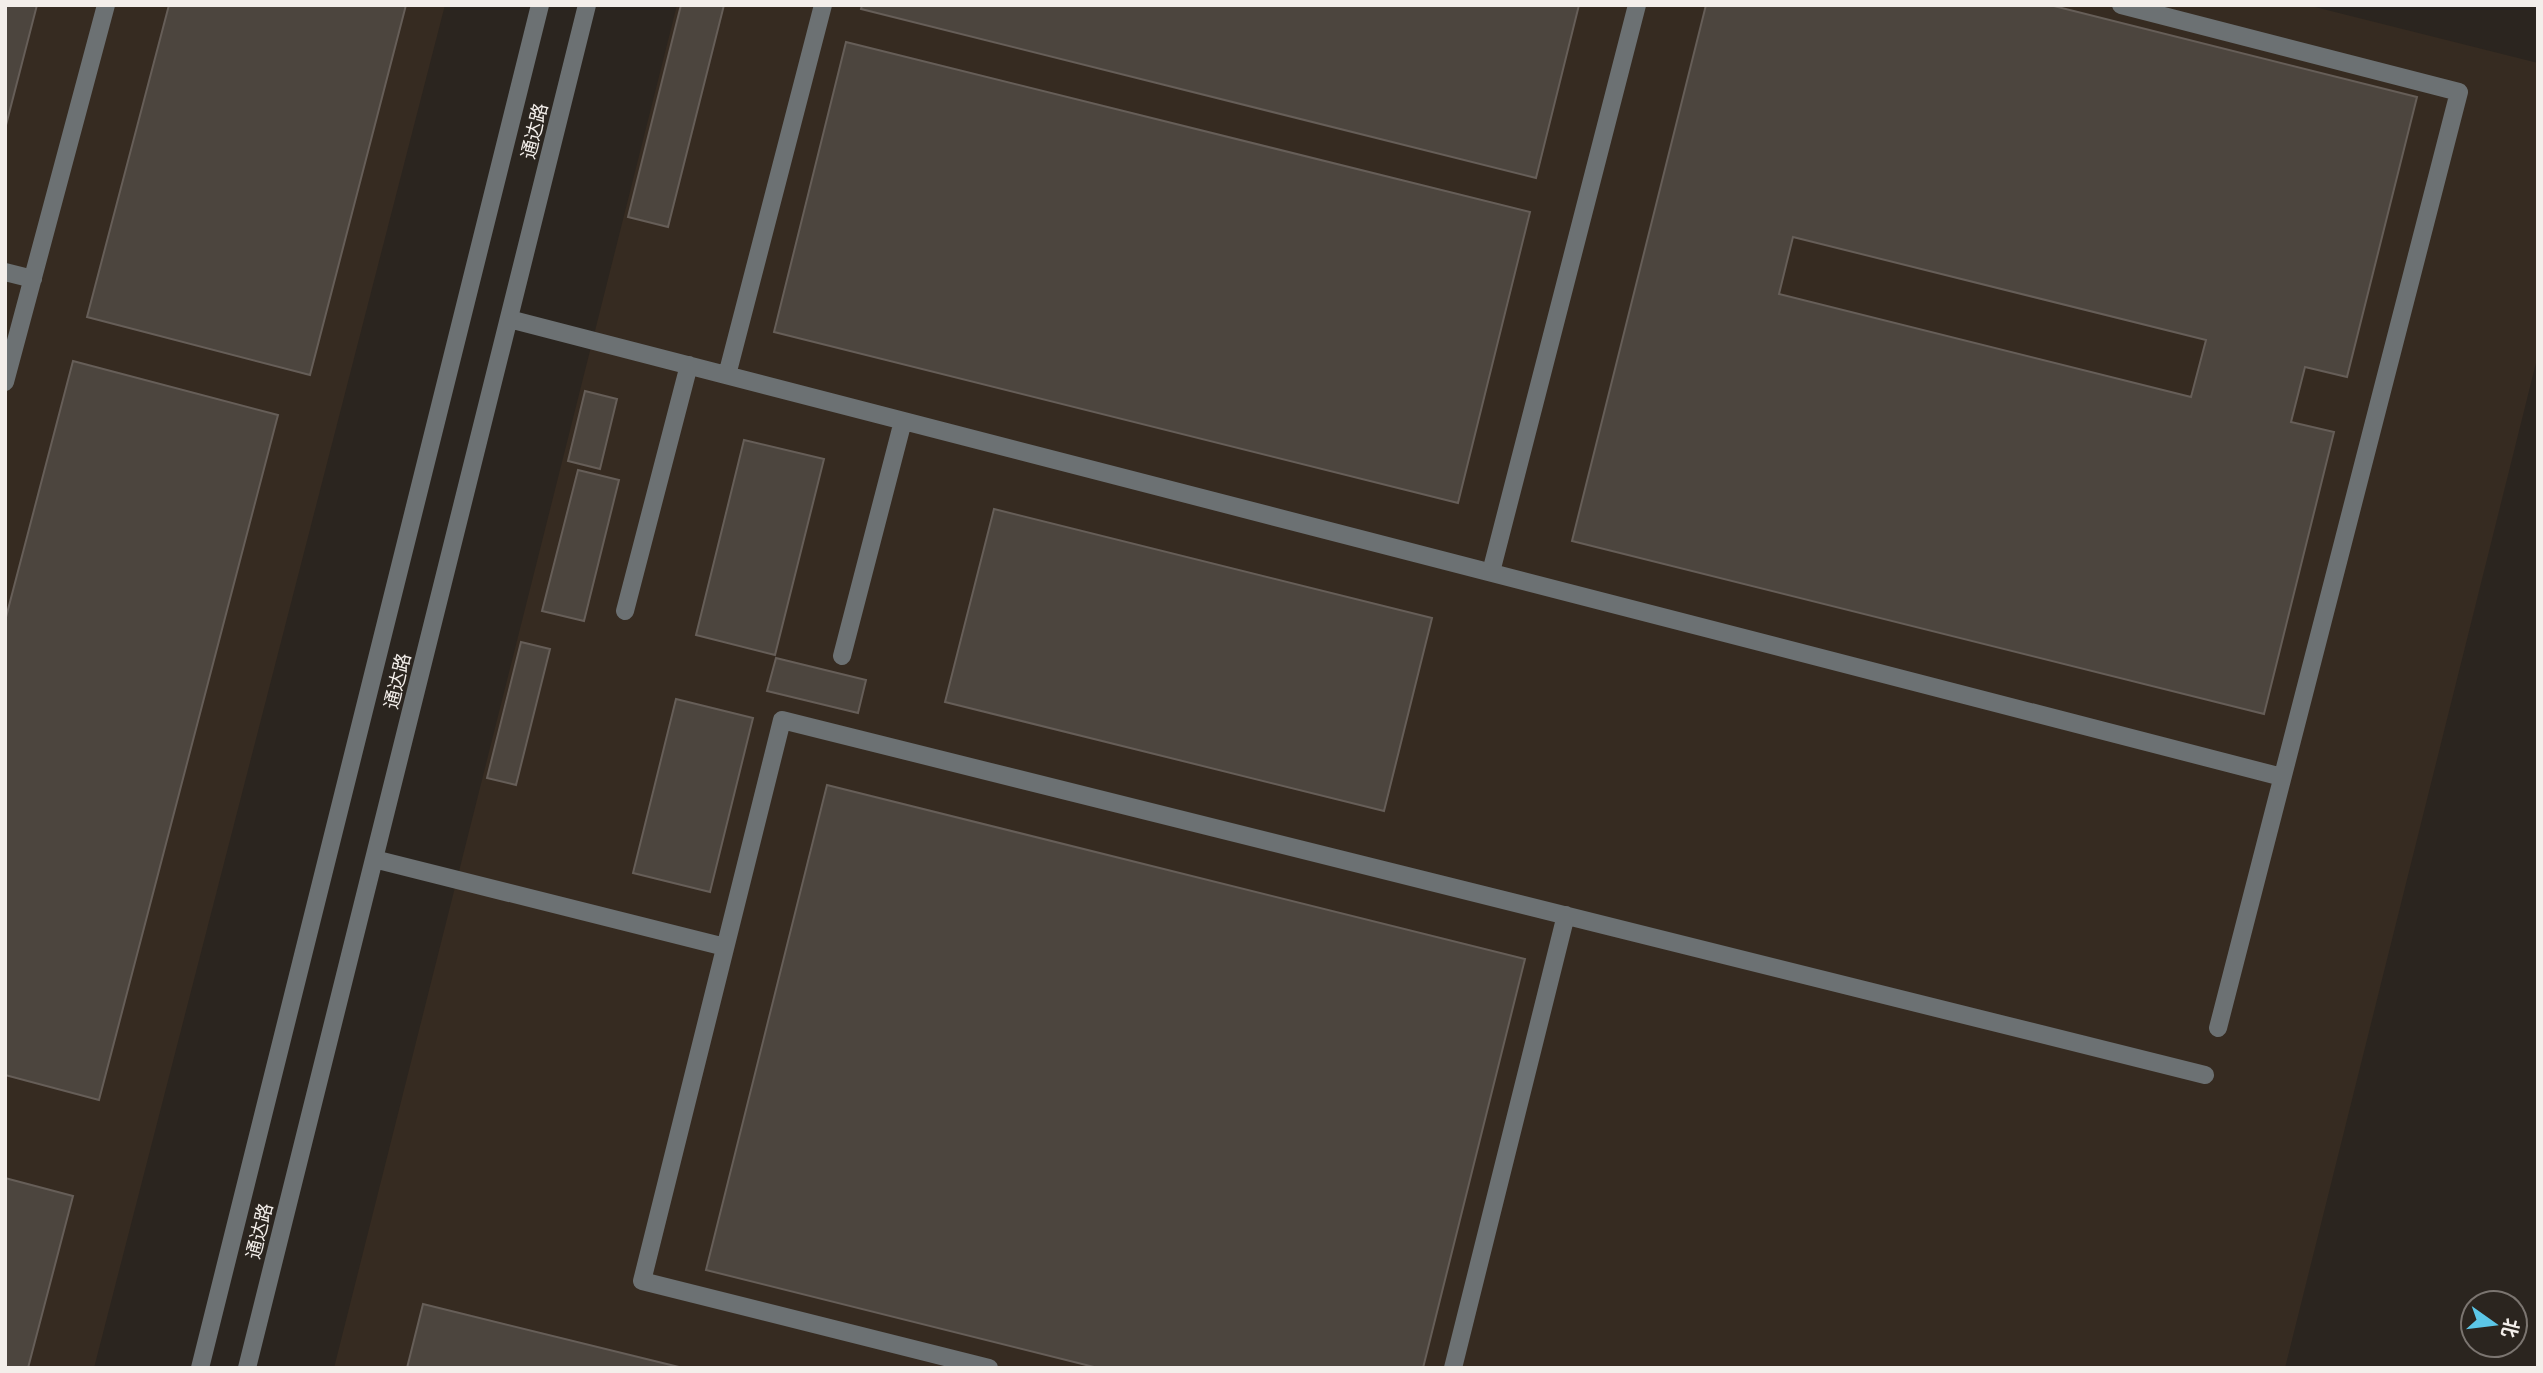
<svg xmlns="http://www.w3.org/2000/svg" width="2543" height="1373" font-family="Lora,'Noto Sans SC',serif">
<rect width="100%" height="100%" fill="#2b251f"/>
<!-- built -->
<path fill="#362b21" d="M5,5H445L94,1368H5Z
M677,5H2307L2538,63V355L2285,1368H334Z"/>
<!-- building -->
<path fill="#4c453e" stroke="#665e58" stroke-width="2" fill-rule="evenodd" d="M5,5H37L5,129Z
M169,5H406L310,375L87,317Z
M681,5H724L668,227L628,217Z
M862,5H1579L1536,178L861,9Z
M1706,5H2050L2417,97L2347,377L2305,367L2291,422L2334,432L2264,714L1572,541ZM1793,237L2206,340L2191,397L1779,294Z
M846,42L1530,212L1458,503L774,332Z
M73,361L278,415L99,1100L5,1075V621Z
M585,391L617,399L600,469L568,461Z
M744,440L824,459L775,655L696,635Z
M578,470L619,480L584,621L542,611Z
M994,509L1432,618L1384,811L945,702Z
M521,642L550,649L516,785L487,778Z
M776,658L866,680L858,713L767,691Z
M676,699L753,718L710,892L633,873Z
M827,785L1525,959L1423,1368H1098L706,1270Z
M5,1178L73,1196L28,1368H5Z
M423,1304L683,1368H407Z"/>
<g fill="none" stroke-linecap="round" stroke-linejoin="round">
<!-- minor -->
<path stroke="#6c7173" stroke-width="18" d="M2121,5L2459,92L2218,1028
M5,272L33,279
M509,319L2282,777
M727,375L823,5
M5,382L106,5
M1491,572L1637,5
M625,611L689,365
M842,656L903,421
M374,859L725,947
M200,1368L540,5
M247,1368L587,5
M989,1368L642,1281L782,720L2205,1075
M1453,1368L1566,915"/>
</g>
<g text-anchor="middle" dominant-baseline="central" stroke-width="5" stroke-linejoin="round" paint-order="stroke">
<!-- street labels -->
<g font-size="19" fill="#f3eeea" stroke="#2b251f">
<text transform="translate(534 131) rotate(-76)">通达路</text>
<text transform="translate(397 681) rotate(-76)">通达路</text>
<text transform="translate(259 1231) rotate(-76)">通达路</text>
</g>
</g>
<!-- border -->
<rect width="2543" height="1373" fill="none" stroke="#f3eeea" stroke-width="14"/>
<!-- north arrow -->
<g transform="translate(2494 1324) rotate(104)"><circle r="33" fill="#2b251f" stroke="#7b7570" stroke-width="2"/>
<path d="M0-5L12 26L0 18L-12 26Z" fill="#5cc7e8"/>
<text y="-10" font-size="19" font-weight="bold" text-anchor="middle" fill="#f3eeea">北</text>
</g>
</svg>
